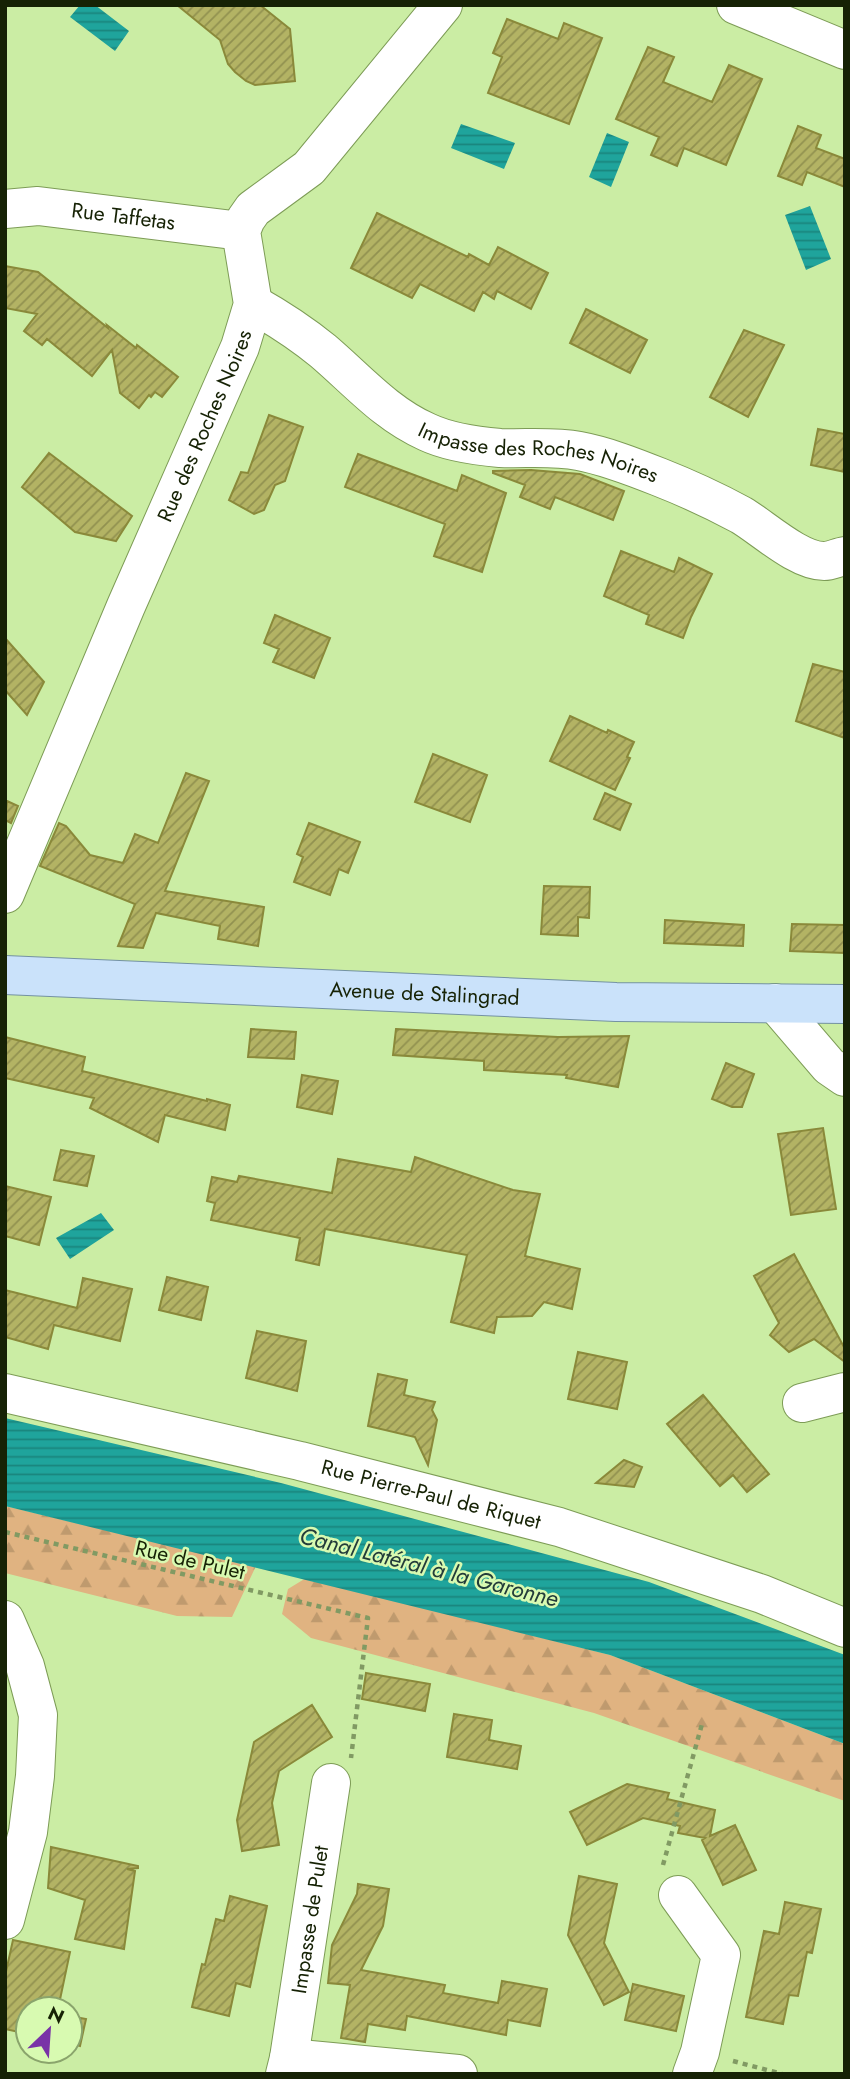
<svg xmlns="http://www.w3.org/2000/svg" width="850" height="2079" font-family="Jost,sans-serif">
<defs>
<pattern id="forest-firs" width="22" height="20" patternUnits="userSpaceOnUse" patternTransform="scale(1.75)"><rect width="22" height="20" fill="#e0b381"/><path d="M5 1l3.5 6h-7zM16 11l3.5 6h-7z" fill="#bf9a6e"/></pattern>
<pattern id="water-rules" width="6" height="5" patternUnits="userSpaceOnUse" patternTransform="scale(1.75)"><rect width="6" height="5" fill="#1fa49c"/><path d="M0 2.5h6" fill="none" stroke="#1a857d"/></pattern>
<pattern id="building-hatch" width="6" height="6" patternUnits="userSpaceOnUse" patternTransform="scale(1.75)"><rect width="6" height="6" fill="#b3b364"/><path d="M-1 1l2-2M0 6l6-6M5 7l2-2" fill="none" stroke="#919150"/></pattern>
</defs>
<rect width="100%" height="100%" fill="#cbeda4"/>
<!-- forest -->
<path fill="url(#forest-firs)" d="M5,1506L256,1566L232,1617L177,1616L5,1573Z
M306,1578L610,1655L845,1744V1801L594,1713L311,1638L282,1614L288,1589Z"/>
<!-- water -->
<path fill="url(#water-rules)" d="M80,5H95L129,31L115,51L70,17Z
M461,124L515,143L504,169L451,148Z
M607,133L629,142L611,187L589,177Z
M810,206L831,259L806,270L785,215Z
M101,1213L114,1230L70,1259L56,1238Z
M5,1418L281,1483L649,1582L845,1655V1744L610,1655L5,1506Z"/>
<!-- building -->
<path fill="url(#building-hatch)" stroke="#8a893a" stroke-width="2" d="M177,5H260L290,29L295,81L255,85L246,81L235,72L228,64L220,40Z
M507,19L558,39L564,23L602,38L569,124L488,93L502,57L493,53Z
M648,47L674,57L663,82L712,102L729,65L762,79L726,165L684,148L677,166L651,155L659,137L616,119Z
M798,126L821,135L816,148L845,159V187L807,172L802,185L778,176Z
M377,213L468,257L469,254L489,265L498,247L548,273L531,309L497,291L494,299L483,292L474,311L420,284L412,298L351,268Z
M5,266L38,272L108,328L107,325L136,348L137,345L178,377L162,397L155,392L151,397L149,395L139,408L120,393L112,350L92,376L47,339L42,345L24,331L37,314L5,308Z
M586,309L647,340L630,373L570,343Z
M744,330L784,345L748,417L710,397Z
M269,415L303,427L285,481L275,485L264,510L254,514L229,500L241,472L248,473Z
M818,429L845,434V472L811,465Z
M49,453L132,516L116,541L75,532L22,487Z
M358,454L457,491L462,475L506,493L482,572L434,556L445,524L345,487Z
M531,470L580,474L624,491L613,520L555,497L550,509L520,497L525,485L493,473V471Z
M621,551L674,572L679,558L712,574L691,617L683,638L646,624L649,615L604,596Z
M275,615L330,638L314,678L273,662L279,649L264,643Z
M5,638L44,682L27,715L5,690Z
M813,664L845,672V738L796,721Z
M570,716L607,733L608,730L634,742L627,757L630,758L615,790L550,761Z
M433,754L487,775L470,822L415,802Z
M186,773L209,781L165,891L264,907L258,946L218,939L220,926L156,913L143,948L118,946L135,904L40,866L59,823L66,826L90,855L123,863L135,834L158,843Z
M605,793L631,804L620,830L594,819Z
M7,801L18,806L11,823L5,820Z
M309,823L360,842L348,873L339,869L330,895L294,882L303,857L297,854Z
M544,886L590,887L589,918L578,917V936L541,934Z
M665,920L744,925L743,946L664,943Z
M792,924L845,925V953L790,951Z
M251,1029L296,1032L294,1059L248,1057Z
M396,1029L558,1037L629,1036L618,1087L566,1078L567,1075L484,1070V1061L393,1055Z
M5,1037L85,1057L82,1071L207,1101V1099L230,1105L225,1130L165,1115L158,1142L90,1108L94,1098L5,1078Z
M726,1063L754,1074L742,1107H732L712,1099Z
M302,1075L338,1081L332,1114L297,1107Z
M823,1128L836,1209L791,1215L778,1134Z
M61,1150L94,1156L87,1186L54,1180Z
M415,1157L513,1190L540,1194L525,1256L580,1269L572,1309L544,1302L532,1316L497,1317L494,1333L451,1322L467,1255L325,1229L319,1265L296,1260L300,1238L211,1220L215,1203L207,1201L212,1177L237,1182L239,1176L332,1193L338,1159L411,1172Z
M5,1186L51,1197L39,1245L5,1236Z
M794,1254L845,1349V1362L814,1339L789,1352L770,1335L779,1323L754,1276Z
M167,1277L208,1287L201,1320L159,1310Z
M83,1278L132,1289L120,1341L54,1325L48,1349L5,1337V1290L77,1308Z
M257,1331L306,1341L297,1391L246,1378Z
M578,1352L627,1362L617,1409L568,1399Z
M378,1374L407,1380L404,1395L435,1402L432,1410L437,1420L428,1465L415,1437L368,1426Z
M703,1395L769,1474L747,1492L733,1475L720,1486L667,1424Z
M624,1460L642,1467L634,1487L596,1483Z
M366,1673L430,1684L425,1711L362,1699Z
M312,1705L332,1737L279,1771L272,1803L279,1845L242,1851L237,1820L254,1742Z
M454,1714L492,1720L489,1740L521,1746L517,1769L447,1757Z
M627,1784L669,1793L667,1799L715,1810L710,1836L735,1825L756,1870L723,1885L702,1840L705,1838L678,1833L680,1826L643,1818L587,1845L570,1812Z
M51,1847L138,1866V1868L127,1869L135,1871L124,1949L75,1939L85,1900L48,1888Z
M579,1876L617,1884L604,1943L629,1992L604,2005L568,1935Z
M358,1884L389,1889L383,1926L361,1970L445,1985L443,1993L498,2003L502,1981L547,1989L540,2026L508,2020L506,2035L407,2016L405,2030L368,2024L365,2042L341,2038L350,1985L328,1983L332,1945L357,1894Z
M230,1896L267,1906L250,1987L236,1983L229,2016L192,2007L202,1964L205,1965L216,1919L224,1921Z
M785,1902L821,1909L812,1953L807,1952L798,1996L789,1995L783,2024L746,2017L764,1931L779,1934Z
M13,1940L70,1952L58,2009H28V2034L5,2029V1976Z
M633,1984L684,1996L676,2031L625,2020Z
M70,2016L86,2019L80,2046L70,2043Z"/>
<g fill="none" stroke-linecap="round" stroke-linejoin="round">
<defs>
<g id="minor">
<path d="M736,5L845,50"/>
<path id="s1" d="M5,209L38,206L241,231"/>
<path id="s2" d="M253,304C278,318 301,333 323,351C357,380 386,414 427,432C448,442 477,446 500,448C526,449 553,446 579,451C606,456 634,467 659,477C687,488 715,501 741,515C763,528 798,561 824,561C831,561 838,557 845,556"/>
<path id="s3" d="M5,894L126,606L240,347L253,304L241,231L246,219L253,209L309,168L443,5"/>
<path d="M775,1003L829,1066L845,1077"/>
<path id="s4" d="M5,1393L300,1461L559,1527L762,1594L845,1628"/>
<path d="M802,1403L845,1392"/>
<path d="M5,1620L25,1666L38,1715L35,1776L28,1832L5,1920"/>
<path d="M678,1895L721,1955L700,2052L692,2074"/>
<path id="s5" d="M289,2058L331,1783"/>
<path d="M285,2074L289,2058L458,2074"/>
</g>
<g id="major">
<path id="s6" d="M5,975L616,1002L845,1004"/>
</g>
</defs>
<!-- minor casing -->
<use href="#minor" stroke="#7d9c56" stroke-width="40"/>
<!-- major casing -->
<use href="#major" stroke="#7492a2" stroke-width="40"/>
<!-- path -->
<path stroke="#819a63" stroke-width="4.5" stroke-dasharray="5 5" stroke-linecap="butt" d="M5,1532L368,1618L351,1758
M663,1865L702,1724
M733,2061L782,2074"/>
<!-- minor -->
<use href="#minor" stroke="#fff" stroke-width="38"/>
<!-- major -->
<use href="#major" stroke="#cae2fa" stroke-width="38"/>
</g>
<g text-anchor="middle" dominant-baseline="central" stroke-width="5" stroke-linejoin="round" paint-order="stroke">
<!-- street labels -->
<g font-size="21" fill="#162205" stroke="#d8fab1">
<text stroke="none"><textPath href="#s1" startOffset="119">Rue Taffetas</textPath></text>
<text stroke="none"><textPath href="#s3" startOffset="509">Rue des Roches Noires</textPath></text>
<text stroke="none"><textPath href="#s2" startOffset="331">Impasse des Roches Noires</textPath></text>
<text stroke="none"><textPath href="#s6" startOffset="420">Avenue de Stalingrad</textPath></text>
<text stroke="none"><textPath href="#s4" startOffset="438">Rue Pierre-Paul de Riquet</textPath></text>
<text transform="translate(190 1560) rotate(13)">Rue de Pulet</text>
<text stroke="none"><textPath href="#s5" startOffset="140">Impasse de Pulet</textPath></text>
</g>
<!-- water labels -->
<g font-size="23" font-style="italic" fill="#223c3a" stroke="#d8fab1">
<text transform="translate(429 1567) rotate(14)">Canal Latéral à la Garonne</text>
</g>
</g>
<!-- border -->
<rect width="850" height="2079" fill="none" stroke="#162205" stroke-width="14"/>
<!-- north arrow -->
<g transform="translate(49 2030) rotate(25)"><circle r="33" fill="#d8fab1" stroke="#8aa46c" stroke-width="2"/>
<path d="M0-5L12 26L0 18L-12 26Z" fill="#7933a7"/>
<text y="-10" font-size="19" font-weight="bold" text-anchor="middle" fill="#162205">N</text>
</g>
</svg>
